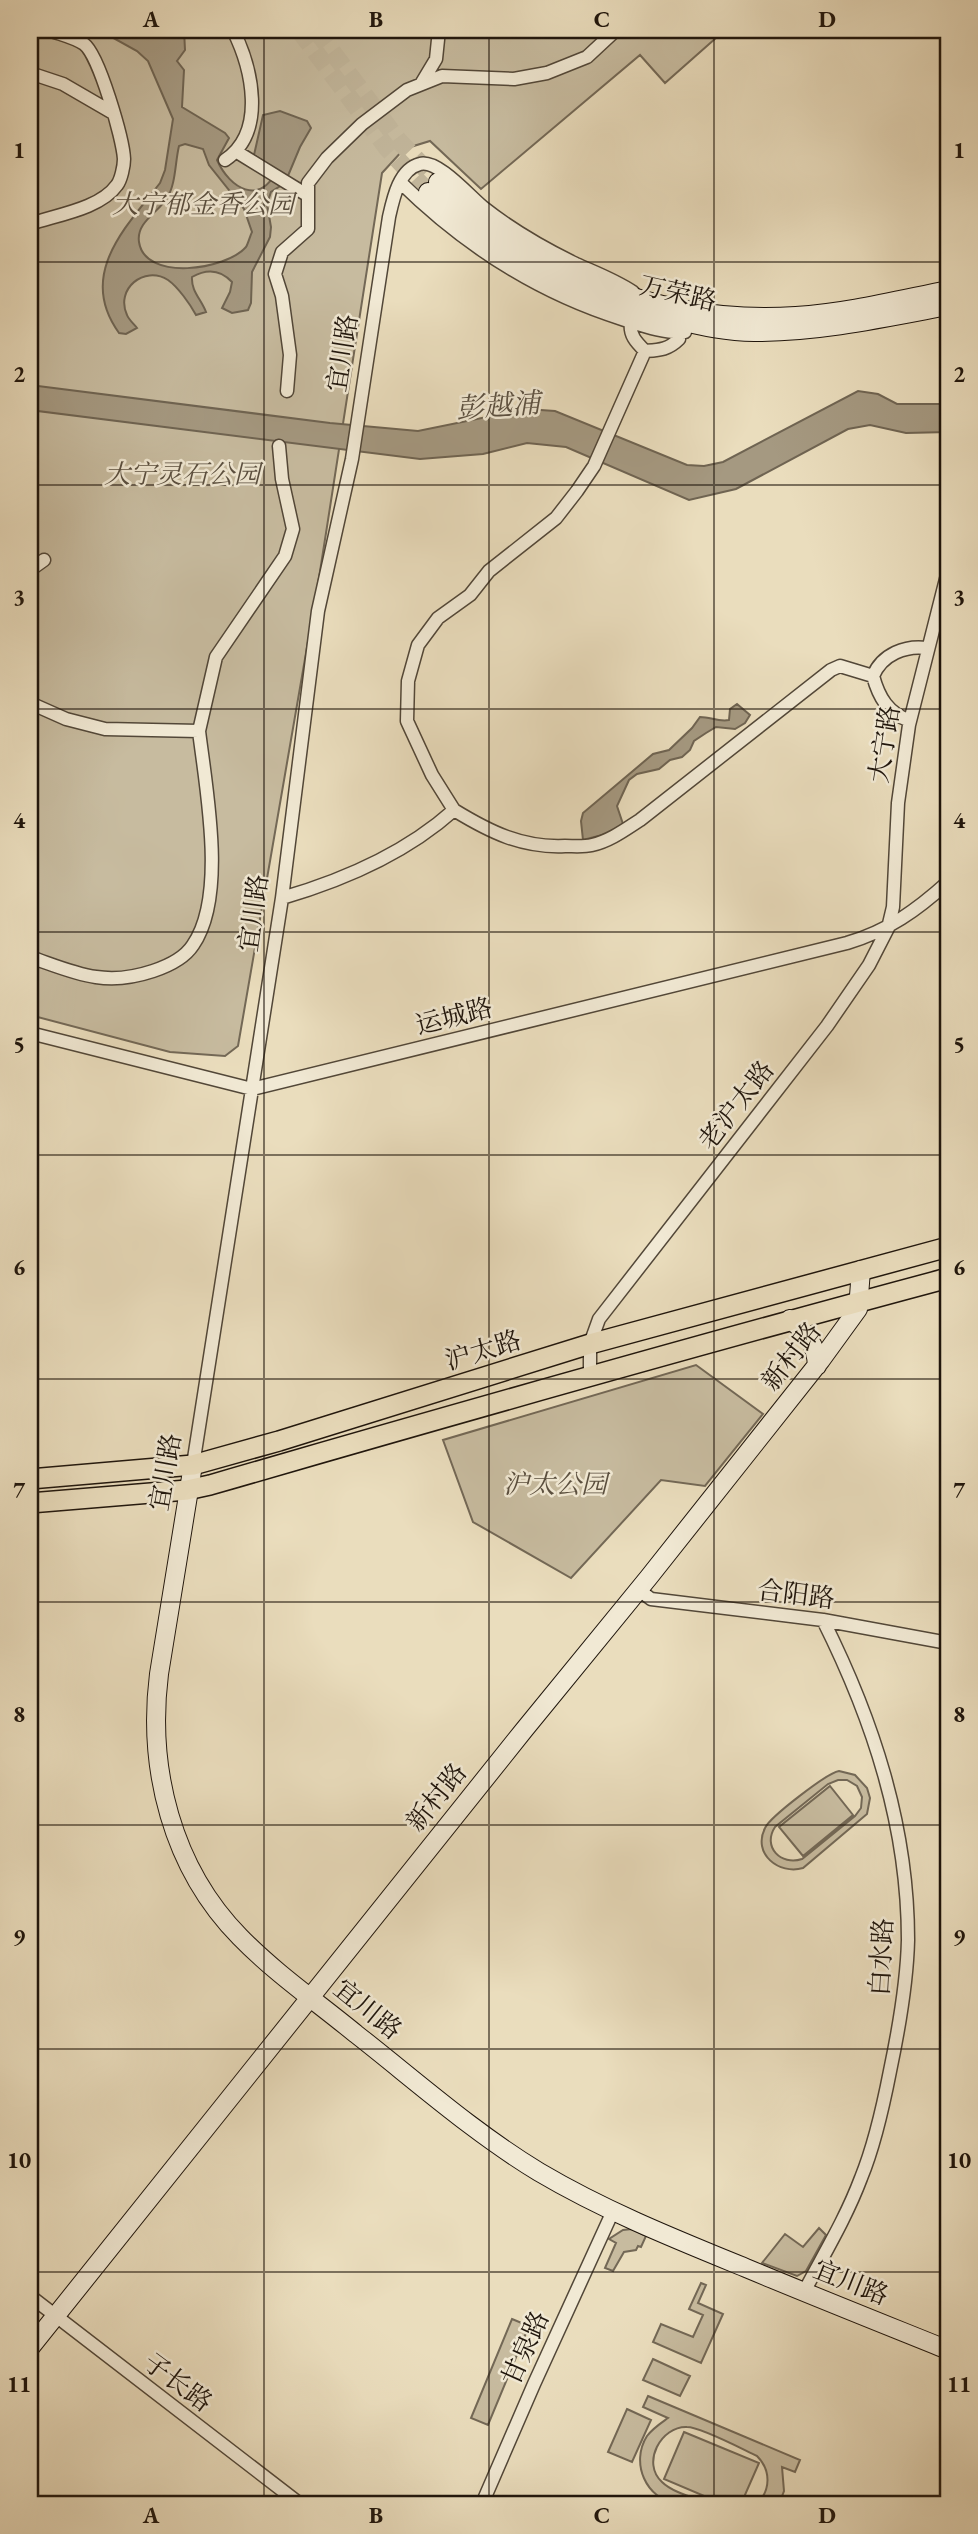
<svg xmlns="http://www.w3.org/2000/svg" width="978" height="2534" font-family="'EB Garamond','Noto Serif SC',serif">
<rect width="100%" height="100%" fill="#eaddbd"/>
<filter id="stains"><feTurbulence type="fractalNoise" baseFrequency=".00286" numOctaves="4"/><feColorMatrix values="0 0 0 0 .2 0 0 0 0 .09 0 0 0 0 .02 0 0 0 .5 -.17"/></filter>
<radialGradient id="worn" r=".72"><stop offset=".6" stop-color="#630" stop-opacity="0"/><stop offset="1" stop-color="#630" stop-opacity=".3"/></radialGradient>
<!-- green -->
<path fill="#c7bb9f" stroke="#736856" stroke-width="2" fill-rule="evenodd" d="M30,30H725L665,83L640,55L481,189L430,141L404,149L382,173L319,578L238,1046L225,1056L170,1052L30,1015Z
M696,1365L763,1414L705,1486L661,1480L571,1578L473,1522L443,1440Z
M839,1771L855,1775L867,1788L870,1798L867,1814L803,1868C779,1875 752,1854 765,1828C770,1817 827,1773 839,1771ZM838,1780H847L857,1786L862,1797L861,1808L855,1816L802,1859C781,1866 762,1847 775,1827L828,1784Z
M830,1786L853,1815L803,1856L779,1827Z
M819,2228L826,2235L806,2271L797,2276L762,2263L785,2234L803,2247Z
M632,2229L646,2236L641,2247L638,2246L636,2250L624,2252L613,2271L605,2268L616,2243L609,2239L623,2230Z
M701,2283L706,2285L698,2303L723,2314L701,2363L653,2342L661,2324L693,2337L703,2315L689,2309Z
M512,2319L529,2326L488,2425L471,2418Z
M653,2359L690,2376L680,2396L643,2380Z
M648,2396L800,2460L795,2472L782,2467L784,2491L779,2504H757C771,2490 771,2470 757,2456C742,2449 701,2427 687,2427C661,2426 641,2463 662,2482C673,2493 696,2498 711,2504C700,2504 688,2506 677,2504C646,2499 630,2463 647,2436C653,2428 661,2423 668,2418L643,2407Z
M627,2409L651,2420L632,2462L608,2452Z
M684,2432L759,2463L741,2504H723L664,2479Z"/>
<!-- water -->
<path fill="#a59981" stroke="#6f6452" stroke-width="2" fill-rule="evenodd" d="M99,30H184L185,50L177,61L184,70L182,107L225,133L229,138L217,160C230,189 260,206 277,170L254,155L263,115L280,111L307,121L311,128L300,147L285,183L271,192L267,204L271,227L270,237L252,272L251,303L248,310L232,313L222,308L230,292L232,282C220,269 206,269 192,277C191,291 201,299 206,312L196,315C190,304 178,287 168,280C144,265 115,289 127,315C129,320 134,324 137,328L126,334L119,333C77,275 125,228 160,183L165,170L173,119L148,61L137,51ZM185,144L203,149L209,165L244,209L252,232C250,236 248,244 246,247C226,270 145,282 139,242C136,222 159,212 167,198C176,184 175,162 179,146Z
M30,385L330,423L418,431L526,409L555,411L687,465L704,466L723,462L858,391L878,394L897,404H948V432L906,433L870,425L848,429L736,489L689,500L566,447L527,443L483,454L420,459L30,410Z
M737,704L750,715L745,723L735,729L716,727L706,733L694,741L690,750L682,757L670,760L659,769L637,774L629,780L617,806L623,824L606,834L583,840L581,821L583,813L653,754L669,750L692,728L700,717C711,717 718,722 729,720L730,709Z"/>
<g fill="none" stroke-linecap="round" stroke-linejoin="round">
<!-- secondary-tunnel -->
<path stroke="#c1b59a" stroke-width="18" stroke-dasharray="18 9" stroke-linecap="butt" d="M299,30L387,148L428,192
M316,30L398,140L438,182"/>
<defs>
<path id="street" d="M30,73L63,84L113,113
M421,84L436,59L439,30
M237,152L307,195
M225,160C267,132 252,68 233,30
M400,182C464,245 536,292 622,319C641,325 665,334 685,332
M30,224C56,215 100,209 117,185C121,180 124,166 124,159C123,139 99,55 84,44C74,37 59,34 49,30
M631,322C629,335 636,342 645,351
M287,391L290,355L282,296L275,274L282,252L308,229V183L327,158L362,124L407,90L442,76L514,79L547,73L587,57L616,30
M30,570L44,560
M873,676C882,654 906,645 927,648
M30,703L66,719L105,729L199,731L216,657L285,556L293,529L282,479L279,446
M454,810L432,775L407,721L408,681L418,645L438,618L470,595L489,571L556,518L577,491L594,466L645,351C659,350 668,350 679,339L677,333
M282,898C344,880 406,853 454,810C490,832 522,848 565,846C574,846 584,847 592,845C610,841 626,829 640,820L831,670L840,666L873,676C879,698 888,713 910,721
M30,957C51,964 74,974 96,977C115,980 135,977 153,971C168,966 184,959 193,945C227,896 206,789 199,731
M30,1033L252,1089L847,943C888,931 917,910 948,882
M590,1375V1344L599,1319L827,1026L869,965L888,928L893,907L898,803L909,725L948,571
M193,1465L282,898L318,611L352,459L389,217C393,199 399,169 420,164C438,159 470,197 484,208C512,230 543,248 576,264C596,273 615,280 633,292
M639,1590L651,1599L823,1620L948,1643
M804,2292C824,2254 846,2218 861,2178C875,2144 883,2107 890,2071C899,2028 907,1984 908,1940C908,1826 873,1720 823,1620
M30,2296L300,2504
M482,2504L534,2384L613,2211"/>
<path id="secondary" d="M438,182C532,274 665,325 796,316C847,313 898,300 948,290
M428,192C496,259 582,300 675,320C701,326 726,332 754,332C820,332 884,318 948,306
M790,1319C807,1333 816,1344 817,1366
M193,1465L159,1674C147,1769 172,1868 240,1937C275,1973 317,2002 356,2034C416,2081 473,2132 539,2172C605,2211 675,2239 746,2268C813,2296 881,2323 948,2350
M30,2348L524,1730L649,1577L821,1360L858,1309L861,1270"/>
<path id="primary" d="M30,1479L193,1465L279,1441L590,1344L948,1247
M30,1503L187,1490L210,1485C455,1414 701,1344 948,1278"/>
</defs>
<!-- street casing -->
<use href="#street" stroke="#524738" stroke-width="15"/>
<!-- secondary casing -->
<use href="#secondary" stroke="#1f150c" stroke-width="20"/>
<!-- primary casing -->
<use href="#primary" stroke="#1f150c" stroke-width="22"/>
<!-- street -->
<use href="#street" stroke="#f1e9d4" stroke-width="12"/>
<!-- secondary -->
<use href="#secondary" stroke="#f1e9d4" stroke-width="18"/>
<!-- primary -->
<use href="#primary" stroke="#eaddbd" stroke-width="19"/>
</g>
<!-- grid -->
<path fill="none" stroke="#1f150c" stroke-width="2" stroke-opacity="0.55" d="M264,30V2504M489,30V2504M714,30V2504M30,262H948M30,485H948M30,709H948M30,932H948M30,1155H948M30,1379H948M30,1602H948M30,1825H948M30,2049H948M30,2272H948"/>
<g text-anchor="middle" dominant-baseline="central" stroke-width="5" stroke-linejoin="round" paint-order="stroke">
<!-- park labels -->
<g font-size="26" font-style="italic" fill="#5a4f3f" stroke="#f1e9d4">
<text x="203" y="204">大宁郁金香公园</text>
<text x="182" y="474">大宁灵石公园</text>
<text x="555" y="1484">沪太公园</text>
</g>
<!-- street labels -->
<g font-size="26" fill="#1f150c" stroke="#f1e9d4">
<text transform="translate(678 293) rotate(13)">万荣路</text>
<text transform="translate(342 353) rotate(-81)">宜川路</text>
<text transform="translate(884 744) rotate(-81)">大宁路</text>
<text transform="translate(253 913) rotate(-82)">宜川路</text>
<text transform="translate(454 1016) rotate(-14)">运城路</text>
<text transform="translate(736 1105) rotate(-52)">老沪太路</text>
<text transform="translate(483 1350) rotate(-17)">沪太路</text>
<text transform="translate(791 1356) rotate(-52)">新村路</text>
<text transform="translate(165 1472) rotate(-80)">宜川路</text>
<text transform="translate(796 1594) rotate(7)">合阳路</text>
<text transform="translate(436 1797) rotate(-51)">新村路</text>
<text transform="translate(881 1957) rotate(-87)">白水路</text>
<text transform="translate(368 2009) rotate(39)">宜川路</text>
<text transform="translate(851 2282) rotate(22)">宜川路</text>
<text transform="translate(525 2348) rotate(-66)">甘泉路</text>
<text transform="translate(178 2382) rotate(37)">子长路</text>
</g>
<!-- water labels -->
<g font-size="28" font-style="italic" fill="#5b5041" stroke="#f1e9d4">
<text transform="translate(498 405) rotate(-4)">彭越浦</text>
</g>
</g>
<!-- margin -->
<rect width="978" height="2534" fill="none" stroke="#eaddbd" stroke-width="77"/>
<rect x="38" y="38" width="902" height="2458" fill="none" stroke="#1f150c" stroke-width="2.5"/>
<g font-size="23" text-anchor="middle" font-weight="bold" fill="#1f150c">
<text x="151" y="27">A</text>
<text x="376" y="27">B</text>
<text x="602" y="27">C</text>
<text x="827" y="27">D</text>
<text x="19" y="158">1</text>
<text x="959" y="158">1</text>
<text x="19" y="382">2</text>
<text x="959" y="382">2</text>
<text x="19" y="605">3</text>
<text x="959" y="605">3</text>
<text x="19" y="828">4</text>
<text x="959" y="828">4</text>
<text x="19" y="1052">5</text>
<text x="959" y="1052">5</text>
<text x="19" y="1275">6</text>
<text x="959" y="1275">6</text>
<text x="19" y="1498">7</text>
<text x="959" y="1498">7</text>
<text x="19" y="1722">8</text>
<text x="959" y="1722">8</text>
<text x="19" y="1945">9</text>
<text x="959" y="1945">9</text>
<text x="19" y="2168">10</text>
<text x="959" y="2168">10</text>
<text x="19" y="2392">11</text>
<text x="959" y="2392">11</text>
<text x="151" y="2523">A</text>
<text x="376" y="2523">B</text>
<text x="602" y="2523">C</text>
<text x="827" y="2523">D</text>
</g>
<rect width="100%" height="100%" filter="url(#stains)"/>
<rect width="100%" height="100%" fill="url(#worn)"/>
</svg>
